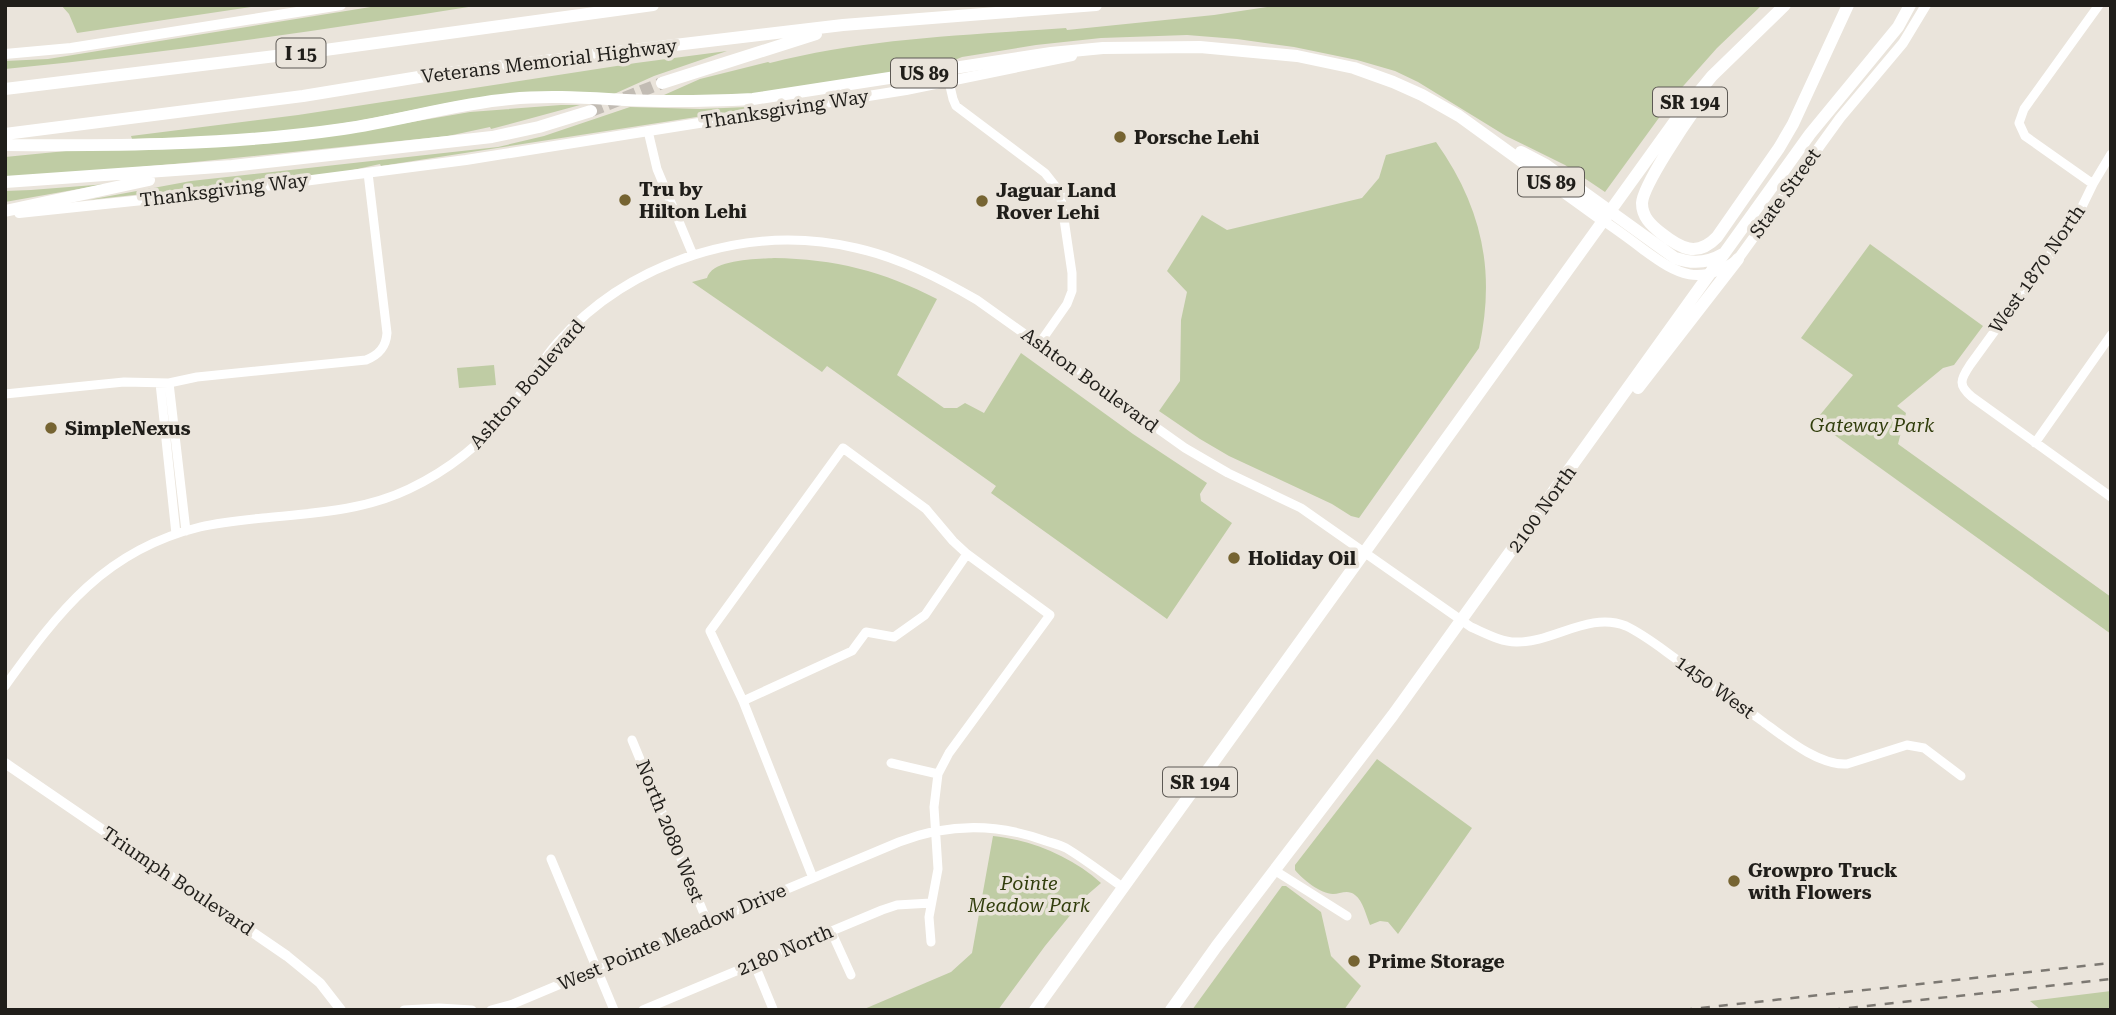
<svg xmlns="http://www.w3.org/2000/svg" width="2116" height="1015" font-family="'Roboto Serif',serif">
<rect width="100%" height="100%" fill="#eae4db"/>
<!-- green -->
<path fill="#bfcca4" d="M61,5H265L77,33L69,14Z
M383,5H481C323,30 165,53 5,69V61L48,59Z
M1280,5H1762L1717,48L1677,93L1605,192L1565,165L1506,136L1418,82L1395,71L1357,60L1294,47L1237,39L1187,35L1101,38L1036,45L962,57L940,66L754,94L705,96L664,95L700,79L768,62L770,63C866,38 967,35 1066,28L1067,30L1214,15Z
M727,51L654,76L614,94L458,101L358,121L267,135L132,139L131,136L298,115L636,63Z
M561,105H580L491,129L490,127L448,136L185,163L5,179V157L66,151L264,144L330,136L470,112Z
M630,107L700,109L748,107V109L381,166L380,164L344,172L88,200L191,181L498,147L544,136Z
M1436,142C1482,207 1496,271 1479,348L1359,518L1351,516L1332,504L1229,456L1200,439L1159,411L1180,381L1181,320L1187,292L1167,271L1202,215L1227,230L1362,198L1379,178L1386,155Z
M107,184L5,202V191L31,190Z
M1870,244L1983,326L1954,365L1943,368L1897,406L1906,413L1898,444L2111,597V634L1815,421L1853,375L1801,338Z
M774,258C835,259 883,271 937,299L897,375L944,408H957L965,403L984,413L1021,353L1133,434L1207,483L1200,494L1201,501L1232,523L1167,619L991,493L996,486L827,366L822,372L692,282L707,278C712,259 757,259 774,258Z
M494,365L496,385L459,388L457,368Z
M1377,759L1472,828L1398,934L1388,922L1380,921L1370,925C1366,915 1363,901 1355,895C1348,889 1340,894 1333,894C1321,894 1302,879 1295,870V865Z
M993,836C1032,840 1072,857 1101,883L1086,896L1045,946L998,1010H862L951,972L972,953Z
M1282,886H1286L1321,912L1331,956L1361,986L1344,1010H1192Z
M2111,991V1010H2041L2030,1001Z"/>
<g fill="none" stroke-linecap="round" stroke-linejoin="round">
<!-- highway-tunnel -->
<path stroke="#c2bcb4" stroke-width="12" stroke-dasharray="12 6" stroke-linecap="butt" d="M591,111L662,83"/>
<!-- minor -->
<path stroke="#fff" stroke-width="9" d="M949,82L953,99L956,106L1045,173L1060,192L1072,273V291L1067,304L1039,344
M648,131L657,169L693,255
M2111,154L2093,184L2076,219L1970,365C1960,380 1958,385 1972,397L2111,497
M2093,184L2025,136L2019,123L2024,109L2099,5
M160,383L176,534
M169,383L186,531
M5,394L124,382L169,383L197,377L366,360C379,355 386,347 387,333L368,173
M2035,443L2111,335
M5,686C59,611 105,550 200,527C221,522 242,520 263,518C313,513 363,511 409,489C449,470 484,442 511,407C527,386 540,362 558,342C631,260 749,223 856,248C900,258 939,278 977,300L1185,448L1228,473L1301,508L1471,627C1485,633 1501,642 1516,642C1553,643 1589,611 1626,626C1645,635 1662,649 1679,661C1707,681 1735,701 1762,721C1784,737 1819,766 1847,764L1907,745L1924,748L1961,776
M743,701L852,651L866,632L894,637L925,615L967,554
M632,740L707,921
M891,763L938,774
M551,859L614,1010
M1274,870L1347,916
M813,878L743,701L710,631L843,448L926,509L953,541L967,554L1050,615L949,753L938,774L934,807L938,869L929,917L931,942
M831,931L851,975
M754,963L773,1009
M404,1010L439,1008L472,1010
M491,1010L513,1004L899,842C948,823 997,823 1046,841C1052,843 1060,845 1066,848C1086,860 1105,875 1124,888
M643,1010L882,910L897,905L931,903"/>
<!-- major -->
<path stroke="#fff" stroke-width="10" d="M5,54L71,48L341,5
M19,213L219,192L466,160L906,90L1072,56
M1604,221C1617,230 1631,240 1644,250C1678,275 1700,287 1738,259L1840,118L1903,43L1926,5
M5,763L287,956L320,983L341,1010"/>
<!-- highway -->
<path stroke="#fff" stroke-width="12" d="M662,83L816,34
M5,89L325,50L653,5
M1698,105C1686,122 1643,185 1642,203C1642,217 1651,225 1661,233C1680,248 1697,258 1717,237L1779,148L1793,124L1848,5
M5,134L303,96L431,75L633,50L843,25L1096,5
M5,145C118,146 232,145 343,129C399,121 454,104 510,99C549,95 588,98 626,100C669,102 711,101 753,99L1051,53L1103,48L1200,47L1297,56L1354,68L1393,82L1422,95L1459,116L1604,221
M1521,152L1546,165L1675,258C1692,264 1708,263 1723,254
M5,182L232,166L492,137L539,127L591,111
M5,211L149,180
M1638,388L1738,259
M1035,1010L1675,121L1712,76L1785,5
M1171,1010L1216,947L1393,715L1810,134L1898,27L1910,5"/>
<!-- rail -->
<path stroke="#7c7872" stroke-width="2.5" stroke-dasharray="9 9" stroke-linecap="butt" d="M1683,1010L2111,963
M1831,1010L2111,979"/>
</g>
<!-- markers -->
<g fill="#766432" stroke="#eae4db" stroke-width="2.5">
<circle cx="1120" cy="137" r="7"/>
<circle cx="625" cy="200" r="7"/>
<circle cx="982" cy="201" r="7"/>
<circle cx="51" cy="428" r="7"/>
<circle cx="1234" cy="558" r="7"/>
<circle cx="1734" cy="881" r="7"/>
<circle cx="1354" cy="961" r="7"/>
</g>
<g text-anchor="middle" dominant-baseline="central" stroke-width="7" stroke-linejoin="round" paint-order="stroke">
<!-- shield labels -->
<g fill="#eae4db" stroke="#5d5954" stroke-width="2">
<rect x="276.5" y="38.5" width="49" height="29" rx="5"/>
<rect x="891" y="58.5" width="66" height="29" rx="5"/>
<rect x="1653" y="87.5" width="74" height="29" rx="5"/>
<rect x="1518" y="167.5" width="66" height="29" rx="5"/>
<rect x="1163" y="767.5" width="74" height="29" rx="5"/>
</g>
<g font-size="18" font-weight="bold" fill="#201e1a">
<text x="301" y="53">I 15</text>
<text x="924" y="73">US 89</text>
<text x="1690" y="102">SR 194</text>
<text x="1551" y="182">US 89</text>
<text x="1200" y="782">SR 194</text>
</g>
<!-- street labels -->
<g font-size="19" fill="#201e1a" stroke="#eae4db">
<text transform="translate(549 61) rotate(-7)">Veterans Memorial Highway</text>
<text transform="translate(785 109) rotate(-9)">Thanksgiving Way</text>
<text transform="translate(224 190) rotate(-7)">Thanksgiving Way</text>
<text transform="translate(1785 193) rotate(-54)">State Street</text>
<text transform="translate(2037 269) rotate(-55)">West 1870 North</text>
<text transform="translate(1090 380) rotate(36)">Ashton Boulevard</text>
<text transform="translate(527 384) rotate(-49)">Ashton Boulevard</text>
<text transform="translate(1542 509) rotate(-54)">2100 North</text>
<text transform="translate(1715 687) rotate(36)">1450 West</text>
<text transform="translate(670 831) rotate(68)">North 2080 West</text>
<text transform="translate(178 881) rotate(34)">Triumph Boulevard</text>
<text transform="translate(672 937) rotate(-23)">West Pointe Meadow Drive</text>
<text transform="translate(785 950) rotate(-23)">2180 North</text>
</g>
<!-- poi labels -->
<g font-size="19" font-weight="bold" fill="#201e1a" stroke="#eae4db" text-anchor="start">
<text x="1134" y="137">Porsche Lehi</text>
<text x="639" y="189">Tru by<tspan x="639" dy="22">Hilton Lehi</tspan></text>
<text x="996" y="190">Jaguar Land<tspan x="996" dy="22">Rover Lehi</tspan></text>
<text x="65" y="428">SimpleNexus</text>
<text x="1248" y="558">Holiday Oil</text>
<text x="1748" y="870">Growpro Truck<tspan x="1748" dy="22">with Flowers</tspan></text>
<text x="1368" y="961">Prime Storage</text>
</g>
<!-- park labels -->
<g font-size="19" font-style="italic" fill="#323e0d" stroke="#eae4db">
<text x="1872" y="425">Gateway Park</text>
<text x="1029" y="883">Pointe<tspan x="1029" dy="22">Meadow Park</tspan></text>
</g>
</g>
<!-- border -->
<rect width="2116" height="1015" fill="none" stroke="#201e1a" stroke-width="14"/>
</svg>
